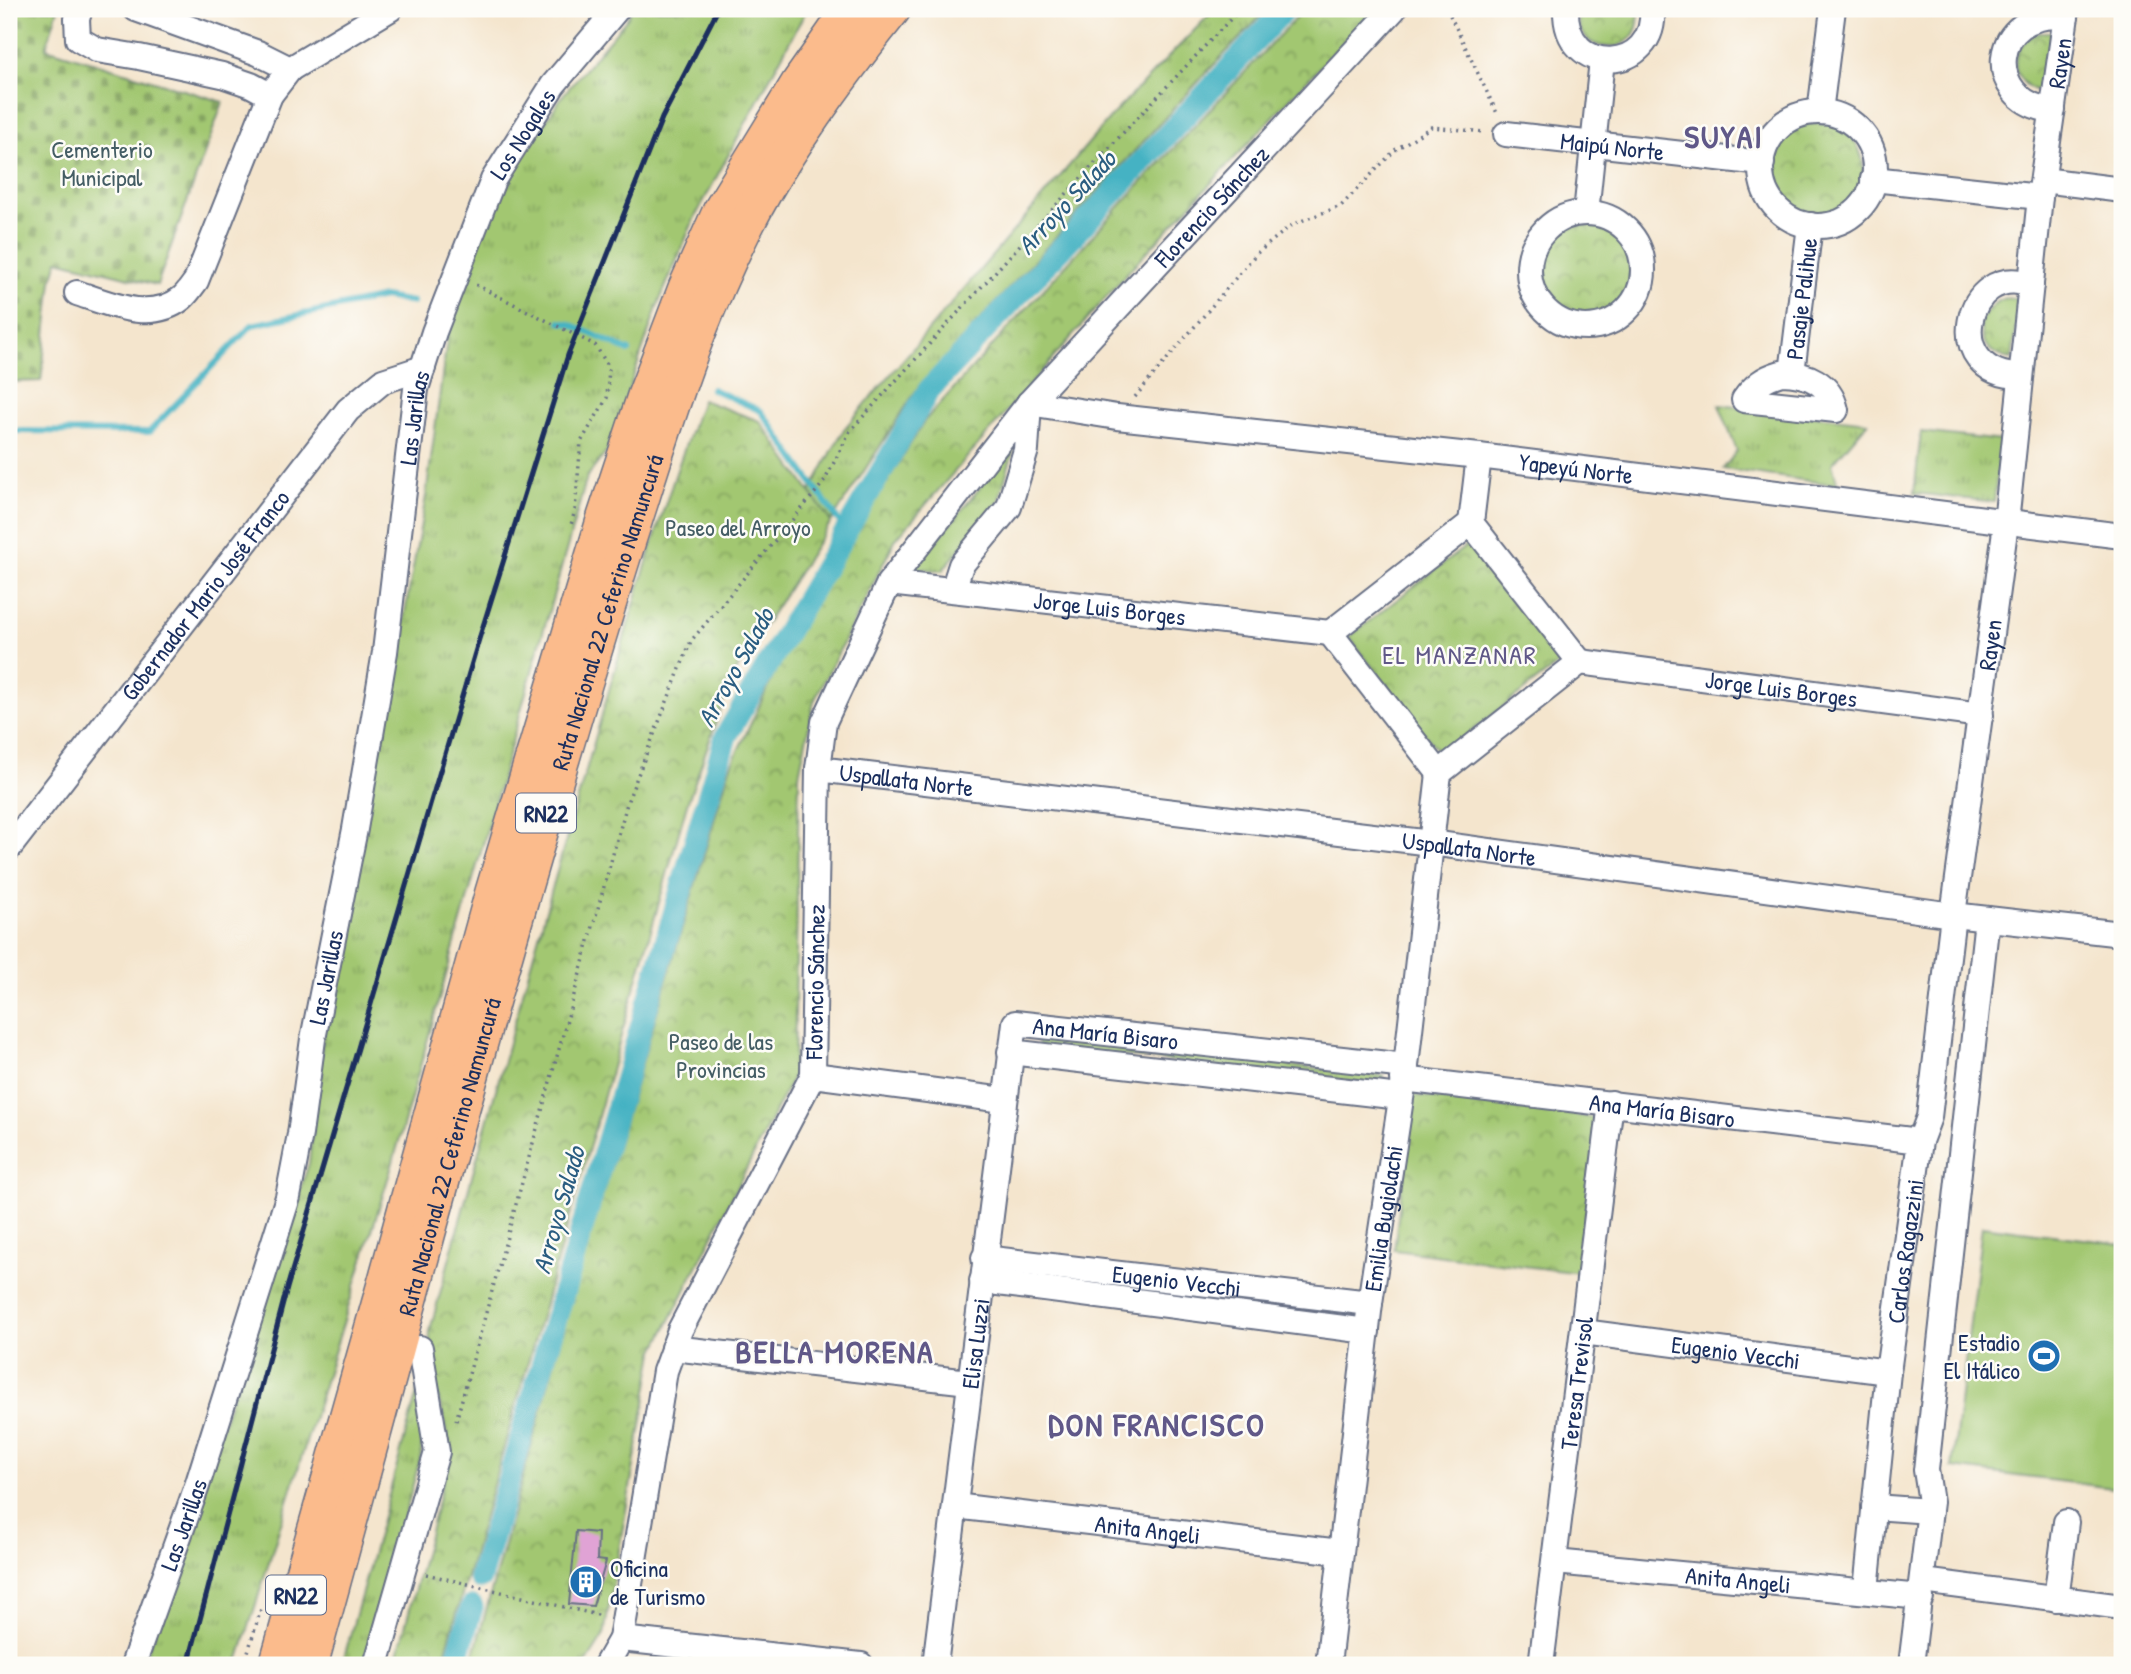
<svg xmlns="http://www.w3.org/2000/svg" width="2131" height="1674" font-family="'Patrick Hand',sans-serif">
<defs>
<pattern id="grass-tufts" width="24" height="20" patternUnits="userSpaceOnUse" patternTransform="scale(1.75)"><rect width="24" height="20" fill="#a2c771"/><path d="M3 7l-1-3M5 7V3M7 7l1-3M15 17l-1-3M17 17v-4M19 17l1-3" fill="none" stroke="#83a260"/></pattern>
<pattern id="cemetery-stones" width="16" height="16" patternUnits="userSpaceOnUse" patternTransform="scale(1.75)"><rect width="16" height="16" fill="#a2c771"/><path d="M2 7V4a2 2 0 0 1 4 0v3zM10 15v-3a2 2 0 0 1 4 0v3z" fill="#83a260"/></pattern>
<pattern id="park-crowns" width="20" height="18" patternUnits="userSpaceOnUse" patternTransform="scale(1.75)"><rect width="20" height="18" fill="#a2c771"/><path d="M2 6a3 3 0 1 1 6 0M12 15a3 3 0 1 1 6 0" fill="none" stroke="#83a260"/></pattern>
</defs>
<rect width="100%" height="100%" fill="#fdfcf7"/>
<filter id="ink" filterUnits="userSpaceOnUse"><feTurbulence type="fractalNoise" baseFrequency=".0143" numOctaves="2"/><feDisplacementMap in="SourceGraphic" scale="14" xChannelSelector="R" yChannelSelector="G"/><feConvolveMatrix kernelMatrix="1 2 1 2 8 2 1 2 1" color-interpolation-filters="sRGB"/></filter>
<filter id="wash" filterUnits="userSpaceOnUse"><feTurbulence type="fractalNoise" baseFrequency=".00686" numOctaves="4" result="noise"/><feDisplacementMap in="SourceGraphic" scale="28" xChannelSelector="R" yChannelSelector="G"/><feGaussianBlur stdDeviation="1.57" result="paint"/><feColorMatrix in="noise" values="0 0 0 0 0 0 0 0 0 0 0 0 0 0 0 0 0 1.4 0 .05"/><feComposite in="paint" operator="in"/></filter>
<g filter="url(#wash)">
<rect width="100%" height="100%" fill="#f4e5cd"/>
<!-- grass -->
<path fill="url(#grass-tufts)" stroke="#5e7b68" stroke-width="2" d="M632,9H807L694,219L659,302L608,450L587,477L391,1169L237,1665H143L309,1163L324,1027L387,712L426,496L450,317L486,223L521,158L563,95L626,20Z
M1215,9H1268L1209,70L919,386L831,522L810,492L844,429L1116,111Z
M1719,405L1868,422L1832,464L1838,485L1723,469L1737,451Z
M1921,432L2001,441L1994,502L1914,493Z
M1015,445L998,503L942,571L914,568Z
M1039,1037L1384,1076V1085L1038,1046Z
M417,1393L423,1412L421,1455L365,1665H342Z"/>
<!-- cemetery -->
<path fill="url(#cemetery-stones)" stroke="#5e7b68" stroke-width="2" d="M9,9H58L46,48L223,102L157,285L58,260L52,281L41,381L9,382Z"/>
<!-- park -->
<path fill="url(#park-crowns)" stroke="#5e7b68" stroke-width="2" d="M1304,9H1374L1128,272L895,540L814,701L799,775L794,1074L654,1352L604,1635L585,1665H471L570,1305L730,767L792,637L925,420L1114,212Z
M1579,9H1638C1646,61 1569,58 1579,9Z
M2041,32H2051L2047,93C2008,88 2004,45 2041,32Z
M1773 168a45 45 0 1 1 90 0a45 45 0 1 1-90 0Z
M1541 270a45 45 0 1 1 90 0a45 45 0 1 1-90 0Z
M2006,298L2019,299L2012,359C1973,354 1970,311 2006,298Z
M702,400L760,421L831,522L733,675L687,804L442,1665H395L450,1455L443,1415L429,1364L430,1330C481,1144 531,959 585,774C621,648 656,522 702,400Z
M1470,543L1562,661L1441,755L1349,637Z
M1413,1095L1598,1118L1579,1273L1394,1250Z"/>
<!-- pitch -->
<path fill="#a2c771" stroke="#5e7b68" stroke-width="2" d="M1982,1226L2122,1244V1489L1952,1468Z"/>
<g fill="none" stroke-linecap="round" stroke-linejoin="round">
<!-- stream -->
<path stroke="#45b2c3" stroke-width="6" d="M560,322L570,324L629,351
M712,389L761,411L846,531
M9,431L149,432L252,325L384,297L413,302"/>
<!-- canal -->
<path stroke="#45b2c3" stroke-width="23" d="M480,1578L726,736L929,390L1285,9
M455,1665L472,1607"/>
</g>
<g id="blocks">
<!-- building -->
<path fill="#e0a3d5" d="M576,1531L598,1533L597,1560L606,1561L593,1606L569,1604Z"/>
</g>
</g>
<g filter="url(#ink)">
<use href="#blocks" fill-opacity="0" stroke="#676f85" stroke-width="2"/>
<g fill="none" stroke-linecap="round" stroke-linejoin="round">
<defs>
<g id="minor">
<path d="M80,9L77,19L78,39L97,50L139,57L222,75L251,85L270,95"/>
<path d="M136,9L258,53L290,69L390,9"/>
<path d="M1566,9C1564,79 1658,74 1652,9"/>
<path d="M2053,110C1981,103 1990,7 2066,17"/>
<path d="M1820,112L1833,9"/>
<circle cx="1818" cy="169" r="57"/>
<path id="s1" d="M1506,134L1762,163"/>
<path d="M1873,179L2040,197"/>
<path d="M2043,180L2122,190"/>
<path d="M1586,213L1602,60"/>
<circle cx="1586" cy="270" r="57"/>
<path d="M77,293C110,304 151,323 182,298C188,293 192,286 196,281L270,95L290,69"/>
<path d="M1781,373C1807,373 1830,383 1836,410L1744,400C1754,385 1764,378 1781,373Z"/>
<path id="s2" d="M1792,373L1810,225"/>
<path d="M2021,376C1939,376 1965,260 2031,285"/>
<path id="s3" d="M1029,403L1117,417L1479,456L2122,536"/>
<path d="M1471,523L1580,662L1439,773L1330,633Z"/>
<path d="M1471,523L1479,456"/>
<path id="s4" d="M889,583L1330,633"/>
<path d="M953,590L961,565L1009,507L1026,450L1029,403"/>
<path id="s5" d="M1580,662L1981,715"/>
<path id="s6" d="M818,769L1431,843L1953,915L2122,934"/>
<path id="s7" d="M9,848L348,410L383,381L423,368"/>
<path d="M1010,1052L1400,1097"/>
<path d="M813,1075L1004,1100"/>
<path id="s8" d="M1403,1079L1920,1141"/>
<path id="s9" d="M984,1258L1370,1303"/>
<path d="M982,1281L1367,1331"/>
<path id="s10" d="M1583,1332L1888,1372"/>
<path d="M673,1348L969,1382"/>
<path id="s11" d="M955,1506L1340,1552"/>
<path d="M1874,1507L1930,1511"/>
<path id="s12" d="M1555,1562L1921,1597"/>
<path d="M1923,1581L2122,1607"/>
<path id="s13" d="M1866,1590L1888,1372L1920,1141L1929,1117L1953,915L2006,523L2040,197L2067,9"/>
<path d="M2056,1599L2066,1522"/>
<path d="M621,1639L861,1665"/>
<path id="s14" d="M133,1665L197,1486L288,1197L300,1134L313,1039L355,829L385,652L416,389L434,332L493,180L553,85L617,9"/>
<path d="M376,1665L437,1452L420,1348"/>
<path id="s15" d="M606,1665L621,1639L665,1371L680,1330L813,1075L818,769L824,722L889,583L1029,403L1394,9"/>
<path id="s16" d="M935,1665L1015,1023L1406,1066"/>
<path id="s17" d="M1328,1665L1370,1303L1406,1066L1439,773"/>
<path id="s18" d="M1541,1665L1611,1103"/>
<path d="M1911,1665L1931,1502L1926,1470L1987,919"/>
</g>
<g id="highway">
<path d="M277,1665L385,1284L493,892L605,517L645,396L686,288L720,212L799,83L851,9"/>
<path id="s19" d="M310,1665C389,1380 463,1093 547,809C577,707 607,605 640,503C675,391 713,275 774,175C810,117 851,61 893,9"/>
</g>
</defs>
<!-- minor casing -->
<use href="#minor" stroke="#676f85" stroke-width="28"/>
<!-- highway casing -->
<use href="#highway" stroke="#676f85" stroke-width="38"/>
<!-- path -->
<path stroke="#676f85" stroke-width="3.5" stroke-dasharray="2 5" stroke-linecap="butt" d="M1447,9L1497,113
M476,285L595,345L609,367L607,398L581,442L575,510L571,525
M1135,397L1256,254L1293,224L1341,206L1395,150L1431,127L1485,132
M456,1421L628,800L691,641L824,482L850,431L1091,167L1240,9
M426,1574L602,1616
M244,1665L261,1609"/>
<!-- minor -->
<use href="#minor" stroke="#fff" stroke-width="24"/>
<!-- highway -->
<use href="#highway" stroke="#fbbb8c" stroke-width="35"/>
<!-- rail -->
<path stroke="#1b2f5e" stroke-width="5" d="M188,1665L287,1288L479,639L568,355L662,118L718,9"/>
</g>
</g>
<!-- icons -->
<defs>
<symbol id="stadium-disc" viewBox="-11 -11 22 22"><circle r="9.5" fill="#1f6fb2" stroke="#fdfcf7"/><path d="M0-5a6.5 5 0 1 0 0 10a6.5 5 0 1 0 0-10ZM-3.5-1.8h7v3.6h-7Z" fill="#fff"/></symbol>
<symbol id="building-disc" viewBox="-11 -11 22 22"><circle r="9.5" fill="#1f6fb2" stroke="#fdfcf7"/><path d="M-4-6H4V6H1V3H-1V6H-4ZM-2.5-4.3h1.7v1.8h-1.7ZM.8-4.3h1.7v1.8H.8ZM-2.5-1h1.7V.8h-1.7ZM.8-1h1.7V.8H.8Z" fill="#fff"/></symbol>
</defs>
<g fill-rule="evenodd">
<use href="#stadium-disc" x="2025" y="1337" width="38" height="38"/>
<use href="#building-disc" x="567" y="1563" width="38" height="38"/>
</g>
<g text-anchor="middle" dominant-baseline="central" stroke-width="5" stroke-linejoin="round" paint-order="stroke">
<!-- shield labels -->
<g fill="#fdfcf7" stroke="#5f6c8c" stroke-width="2">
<rect x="516" y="793.5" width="60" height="39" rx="5"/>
<rect x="266" y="1575.5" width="60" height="39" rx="5"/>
</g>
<g font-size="23" font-weight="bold" fill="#1b2f5e">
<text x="546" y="813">RN22</text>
<text x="296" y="1595">RN22</text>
</g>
<!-- street labels -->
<g font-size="24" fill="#1b2f5e" stroke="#fdfcf7">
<text stroke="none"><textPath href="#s13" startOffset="1540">Rayen</textPath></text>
<text stroke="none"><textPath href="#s14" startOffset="1589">Los Nogales</textPath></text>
<text stroke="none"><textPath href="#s1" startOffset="107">Maipú Norte</textPath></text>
<text stroke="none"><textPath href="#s15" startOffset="1636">Florencio Sánchez</textPath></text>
<text stroke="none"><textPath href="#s2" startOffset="75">Pasaje Palihue</textPath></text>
<text stroke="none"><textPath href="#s14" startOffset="1283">Las Jarillas</textPath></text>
<text stroke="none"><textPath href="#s3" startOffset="551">Yapeyú Norte</textPath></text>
<text stroke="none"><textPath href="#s7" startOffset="320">Gobernador Mario José Franco</textPath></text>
<text stroke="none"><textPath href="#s4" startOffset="222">Jorge Luis Borges</textPath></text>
<text stroke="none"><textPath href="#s19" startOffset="1094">Ruta Nacional 22 Ceferino Namuncurá</textPath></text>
<text stroke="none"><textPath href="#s13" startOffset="954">Rayen</textPath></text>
<text stroke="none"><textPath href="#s5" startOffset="203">Jorge Luis Borges</textPath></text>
<text stroke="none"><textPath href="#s6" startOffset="89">Uspallata Norte</textPath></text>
<text stroke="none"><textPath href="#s6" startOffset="656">Uspallata Norte</textPath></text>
<text stroke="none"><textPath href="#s14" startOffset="716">Las Jarillas</textPath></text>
<text stroke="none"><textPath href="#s15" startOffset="726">Florencio Sánchez</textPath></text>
<text stroke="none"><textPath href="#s16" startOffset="738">Ana María Bisaro</textPath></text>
<text stroke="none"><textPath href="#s8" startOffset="261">Ana María Bisaro</textPath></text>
<text stroke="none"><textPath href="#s19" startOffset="527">Ruta Nacional 22 Ceferino Namuncurá</textPath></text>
<text stroke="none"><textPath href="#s17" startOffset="450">Emilia Bugiolachi</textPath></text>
<text stroke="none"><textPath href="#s13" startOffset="341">Carlos Ragazzini</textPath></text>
<text stroke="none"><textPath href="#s9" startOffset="194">Eugenio Vecchi</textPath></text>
<text stroke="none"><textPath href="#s16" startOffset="324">Elisa Luzzi</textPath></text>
<text stroke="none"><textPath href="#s10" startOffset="154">Eugenio Vecchi</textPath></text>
<text stroke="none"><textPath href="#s18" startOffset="284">Teresa Trevisol</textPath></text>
<text stroke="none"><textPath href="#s14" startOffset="149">Las Jarillas</textPath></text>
<text stroke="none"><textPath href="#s11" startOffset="194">Anita Angeli</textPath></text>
<text stroke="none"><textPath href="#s12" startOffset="184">Anita Angeli</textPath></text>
</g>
<!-- park labels -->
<g font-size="24" fill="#445d64" stroke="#fdfcf7">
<text x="102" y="149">Cementerio<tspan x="102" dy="28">Municipal</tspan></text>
<text x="738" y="527">Paseo del Arroyo</text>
<text x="721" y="1041">Paseo de las<tspan x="721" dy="28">Provincias</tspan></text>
</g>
<!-- poi labels -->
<g font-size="24" fill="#1b2f5e" stroke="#fdfcf7" text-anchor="end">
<text x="2020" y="1342">Estadio<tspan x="2020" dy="28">El Itálico</tspan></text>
<text x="610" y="1568" text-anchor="start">Oficina<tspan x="610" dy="28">de Turismo</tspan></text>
</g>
<!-- water labels -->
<g font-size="26" font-style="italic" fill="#2a5d81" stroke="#fdfcf7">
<text transform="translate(1066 202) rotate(-47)">Arroyo Salado</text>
<text transform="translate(735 667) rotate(-61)">Arroyo Salado</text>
<text transform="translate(558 1210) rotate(-74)">Arroyo Salado</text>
</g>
<!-- neighbourhood labels -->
<g font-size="26" letter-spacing="2" fill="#605888" stroke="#fdfcf7">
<text x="1460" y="654">EL MANZANAR</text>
</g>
<!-- district labels -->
<g font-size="32" font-weight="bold" letter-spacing="2" fill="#605888" stroke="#fdfcf7">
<text x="1724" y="136">SUYAI</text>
<text x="835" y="1351">BELLA MORENA</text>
<text x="1157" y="1424">DON FRANCISCO</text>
</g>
</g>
<!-- margin -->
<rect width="2131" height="1674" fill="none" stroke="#fdfcf7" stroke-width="35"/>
</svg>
